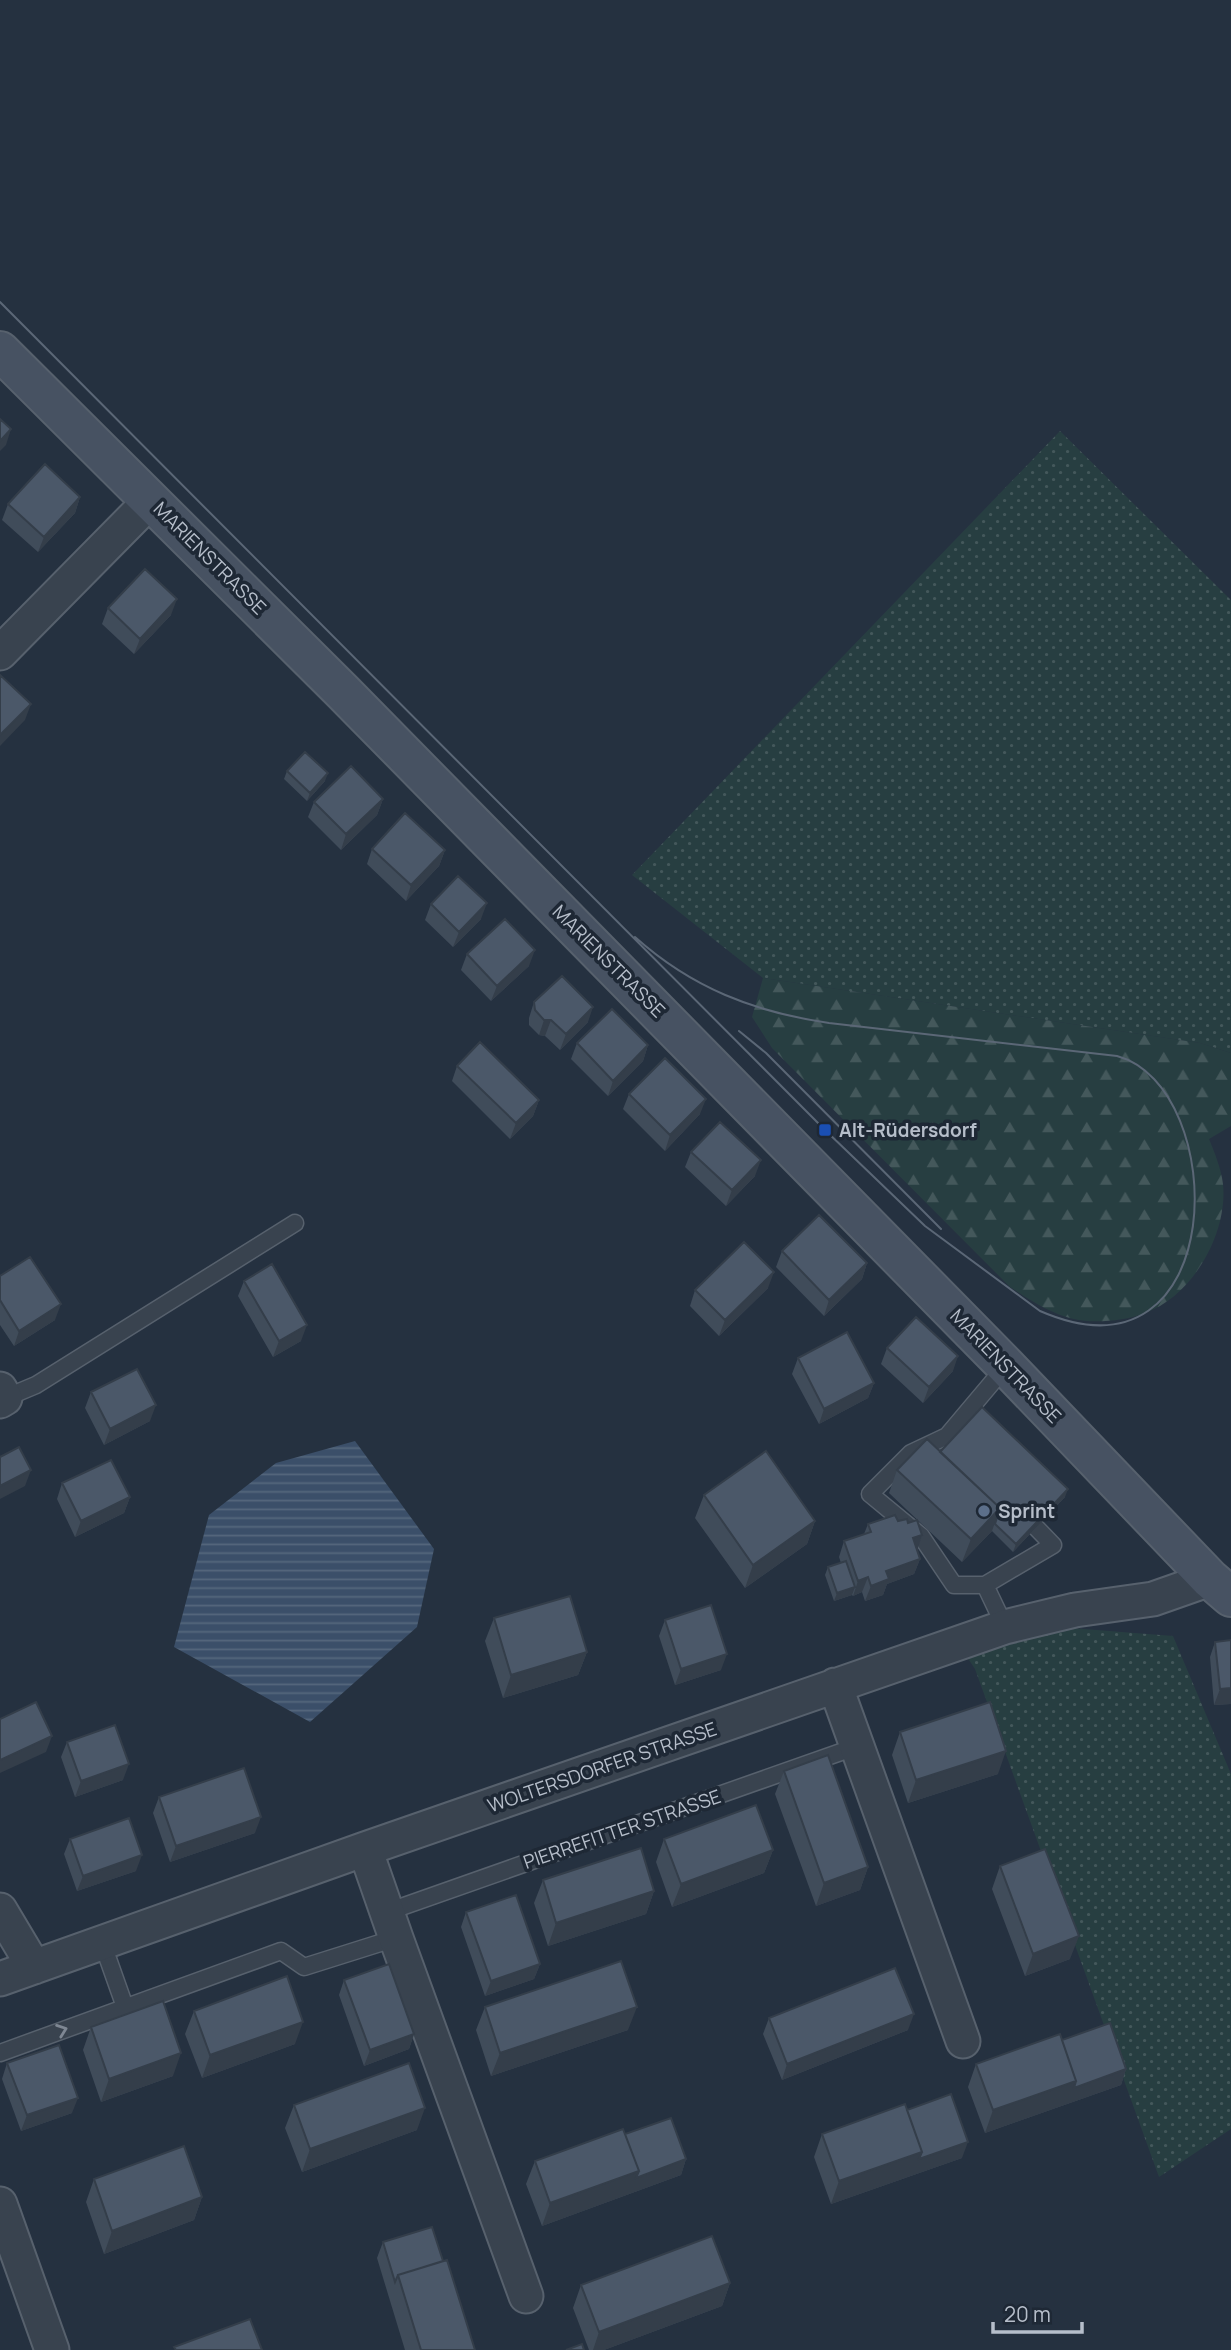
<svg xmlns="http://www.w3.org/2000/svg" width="1231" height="2350" font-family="Manrope,sans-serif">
<defs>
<pattern id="grass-dots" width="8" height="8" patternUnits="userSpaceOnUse" patternTransform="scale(1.75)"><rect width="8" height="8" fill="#273e41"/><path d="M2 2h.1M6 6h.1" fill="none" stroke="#44585b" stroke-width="1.8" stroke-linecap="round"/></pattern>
<pattern id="forest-firs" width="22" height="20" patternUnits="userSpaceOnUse" patternTransform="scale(1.75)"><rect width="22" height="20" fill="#273e41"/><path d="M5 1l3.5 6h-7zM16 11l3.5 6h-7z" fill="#44585b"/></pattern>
<pattern id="water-rules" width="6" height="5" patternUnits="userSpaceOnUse" patternTransform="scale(1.75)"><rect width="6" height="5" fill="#3b4f69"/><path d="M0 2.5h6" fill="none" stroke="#55677d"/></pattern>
</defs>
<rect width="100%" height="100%" fill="#253140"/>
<!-- grass -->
<path fill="url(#grass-dots)" d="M1060,431L1231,600V1053L1200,1043L763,978L632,875Z
M1058,1627L1173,1636L1231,1774V2129L1159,2177L975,1669L965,1654Z"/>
<!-- forest -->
<path fill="url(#forest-firs)" d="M763,978L1200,1043L1231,1053V1126L1209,1139C1215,1154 1221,1168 1223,1184C1228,1233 1193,1296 1145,1313C1128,1320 1106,1322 1087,1321C1059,1319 1033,1302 1010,1287L772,1048L752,1017Z"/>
<!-- water -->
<path fill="url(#water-rules)" d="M355,1441L434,1549L417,1627L310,1722L174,1647L209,1515L276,1463Z"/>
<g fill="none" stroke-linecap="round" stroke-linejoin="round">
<defs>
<path id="lane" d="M5,1398L36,1385L295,1223
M947,1436L911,1453L870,1494L921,1536L954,1585H985
M966,1456L947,1436L1006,1366
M1005,1627L985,1585L1053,1545L1021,1512
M387,1912L858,1746
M102,1942L125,2007
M0,2053L281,1951L304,1967L396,1938"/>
<path id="street" d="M0,653L151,500
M0,1389L5,1398L0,1401
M835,1685L963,2041
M365,1849L396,1938L526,2296
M0,1910L34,1967
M0,1979L365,1849L1005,1627L1075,1610L1153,1599L1210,1579
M0,2204L52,2350"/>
<path id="secondary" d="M0,351L343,692L1006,1366L1210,1579L1231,1597"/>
</defs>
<!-- lane casing -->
<use href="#lane" stroke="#57616d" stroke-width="19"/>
<!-- street casing -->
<use href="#street" stroke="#57616d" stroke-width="37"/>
<!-- secondary casing -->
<use href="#secondary" stroke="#57616d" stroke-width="42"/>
<!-- lane -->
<use href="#lane" stroke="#39434f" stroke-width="16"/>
<!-- street -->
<use href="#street" stroke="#39434f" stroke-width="33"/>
<!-- secondary -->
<use href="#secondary" stroke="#475262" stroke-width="38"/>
<!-- tram -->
<path stroke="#5b6776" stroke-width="2" d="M0,302L825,1130L925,1226L1040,1311C1231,1394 1231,1087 1117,1056L829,1023C754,1012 692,988 635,937
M739,1031L766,1053L941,1229"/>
</g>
<!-- wall -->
<path fill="#404c5a" d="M80,497L75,513L38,552L2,520L8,504Z
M108,608L171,615L134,654L102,624Z
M287,771L325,781L307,801L284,779Z
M383,799L377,815L341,850L308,817L314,802Z
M372,849L445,850L439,866L406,901L367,864Z
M431,904L481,919L453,947L425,920Z
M467,954L529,966L491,1001L461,970Z
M534,1002L588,1022L560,1050L545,1036L539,1035L529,1025V1018Z
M577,1043L648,1045L643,1061L608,1096L571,1059Z
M457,1066L539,1100L533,1116L510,1139L452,1081Z
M629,1094L700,1114L665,1151L623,1109Z
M691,1152L755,1176L726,1206L685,1167Z
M782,1251L867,1263L862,1279L824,1316L776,1267Z
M0,1276L55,1320L14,1346L0,1325Z
M244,1281L301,1341L273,1357L238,1296Z
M768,1288L719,1336L690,1306L695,1290Z
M887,1348L953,1371L923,1403L881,1364Z
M798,1358L874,1383L868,1398L819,1424L792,1374Z
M91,1392L150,1421L104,1445L85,1408Z
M940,1452L1065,1497L1013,1552L992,1531L962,1562L889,1493L897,1470Z
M62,1483L130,1497L124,1513L75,1537L57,1499Z
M704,1495L815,1521L807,1544L745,1588L695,1518Z
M898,1521L908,1523L922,1535L917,1549L920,1559L914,1574L887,1584L883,1595L865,1601L862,1592L853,1596L852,1595L834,1601L825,1575L828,1567L841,1563L839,1557L844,1541L864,1534L868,1524Z
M494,1618L587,1652L578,1675L503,1698L485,1641Z
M665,1620L721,1670L675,1685L659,1636Z
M1231,1640V1704L1214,1705L1210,1657L1215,1642Z
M900,1732L998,1774L908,1803L892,1755Z
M67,1742L123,1780L75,1797L61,1757Z
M784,1771L868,1867L860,1890L816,1906L775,1794Z
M159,1797L255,1833L170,1862L153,1813Z
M70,1839L136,1871L77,1891L64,1854Z
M664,1839L773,1850L764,1873L672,1907L656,1862Z
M1000,1866L1070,1959L1025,1976L992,1889Z
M543,1880L654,1891L646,1914L548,1946L534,1903Z
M466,1912L540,1964L534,1979L485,1996L461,1927Z
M344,1980L414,2034L409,2049L364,2066L339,1995Z
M485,2007L628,2030L491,2076L476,2030Z
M194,2011L295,2044L202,2078L185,2034Z
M769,2018L908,2030L782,2080L763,2034Z
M91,2027L173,2076L101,2102L83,2050Z
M1062,2040L1126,2069L1121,2085L985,2133L968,2087L976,2064Z
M7,2063L72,2113L21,2131L2,2079Z
M294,2105L417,2130L302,2172L285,2128Z
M907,2110L962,2158L831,2204L814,2157L822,2134Z
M625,2134L686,2159L681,2175L542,2226L526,2184L535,2161Z
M94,2179L202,2197L194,2220L104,2254L86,2202Z
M383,2242L443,2261L475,2350H405L377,2258Z
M730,2283L722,2306L604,2350H589L573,2308L581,2285Z"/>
<!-- shaded-wall -->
<path fill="#343e4a" d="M11,429L6,445L0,451V441Z
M80,497L75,513L38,552L44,537Z
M177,599L171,615L134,654L140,639Z
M31,704L25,720L0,746V735Z
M328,773L325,781L307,801L310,793Z
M383,799L377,815L341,850L346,834Z
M445,850L439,866L406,901L411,885Z
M487,903L481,919L453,947L459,932Z
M535,950L529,966L491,1001L497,986Z
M593,1007L588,1022L560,1050L566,1034Z
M544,1020H551L545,1036L539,1035Z
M648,1045L643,1061L608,1096L613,1081Z
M706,1099L700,1114L665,1151L670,1135Z
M539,1100L533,1116L510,1139L516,1123Z
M761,1160L755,1176L726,1206L732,1190Z
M867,1263L862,1279L824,1316L829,1300Z
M774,1272L768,1288L719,1336L725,1320Z
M61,1304L55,1320L14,1346L19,1331Z
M307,1325L301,1341L273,1357L279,1341Z
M958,1356L953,1371L923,1403L929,1387Z
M874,1383L868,1398L819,1424L824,1409Z
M156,1405L150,1421L104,1445L110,1429Z
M31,1470L25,1486L0,1499V1486Z
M1068,1489L1065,1497L1013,1552L1016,1544Z
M130,1497L124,1513L75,1537L81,1521Z
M1000,1508L992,1531L962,1562L971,1539Z
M815,1521L807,1544L745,1588L753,1565Z
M922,1535L917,1551L913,1538Z
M920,1559L914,1574L887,1584L883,1595L865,1601L871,1586L886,1571Z
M868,1577L862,1592L853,1596L858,1581Z
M855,1587L852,1595L834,1601L837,1593Z
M587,1652L578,1675L503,1698L511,1675Z
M727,1654L721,1670L675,1685L681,1669Z
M1231,1688V1704L1214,1705L1220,1689Z
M52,1736L46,1752L0,1773V1760Z
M1006,1751L998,1774L908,1803L916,1780Z
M129,1764L123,1780L75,1797L81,1781Z
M261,1817L255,1833L170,1862L176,1846Z
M773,1850L764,1873L672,1907L681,1884Z
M142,1855L136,1871L77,1891L83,1876Z
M868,1867L860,1890L816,1906L824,1883Z
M654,1891L646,1914L548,1946L556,1923Z
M1079,1936L1070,1959L1025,1976L1033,1954Z
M540,1964L534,1979L485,1996L491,1981Z
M637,2007L628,2030L491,2076L500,2053Z
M914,2014L908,2030L782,2080L787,2064Z
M303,2022L295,2044L202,2078L210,2055Z
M414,2034L409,2049L364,2066L370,2050Z
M181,2053L173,2076L101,2102L109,2079Z
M1126,2069L1121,2085L985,2133L993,2110L1076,2081Z
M78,2098L72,2113L21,2131L27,2115Z
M425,2108L417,2130L302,2172L310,2149Z
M968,2142L962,2158L831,2204L839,2181L922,2152Z
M686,2159L681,2175L542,2226L550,2203L639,2171Z
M202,2197L194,2220L104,2254L112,2231Z
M730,2283L722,2306L604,2350H593L599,2332Z"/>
<!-- building -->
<path fill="#4b5869" stroke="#343e4a" stroke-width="2" d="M0,419L11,429L0,441Z
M45,464L80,497L44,537L8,504Z
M145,569L177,599L140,639L108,608Z
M0,675L31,704L0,735Z
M305,752L328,773L310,793L287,771Z
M351,766L383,799L346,834L314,802Z
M405,813L445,850L411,885L372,849Z
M458,876L487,903L459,932L431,904Z
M505,919L535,950L497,986L467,954Z
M562,976L593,1007L566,1034L551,1020H544L535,1010L534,1002Z
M612,1009L648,1045L613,1081L577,1043Z
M480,1042L539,1100L516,1123L457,1066Z
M665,1058L706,1099L670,1135L629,1094Z
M720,1122L761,1160L732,1190L691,1152Z
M819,1215L867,1263L829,1300L782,1251Z
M744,1242L774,1272L725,1320L695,1290Z
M30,1257L61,1304L19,1331L0,1300V1276Z
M272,1264L307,1325L279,1341L244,1281Z
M916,1317L958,1356L929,1387L887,1348Z
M847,1332L874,1383L824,1409L798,1358Z
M137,1369L156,1405L110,1429L91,1392Z
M982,1407L1068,1489L1016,1544L995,1524L1000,1508L940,1452Z
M927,1439L1000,1508L971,1539L897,1470Z
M19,1447L31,1470L0,1486V1457Z
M766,1451L815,1521L753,1565L704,1495Z
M111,1460L130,1497L81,1521L62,1483Z
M895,1515L898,1521L907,1519L908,1523L917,1520L922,1535L913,1538L920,1559L886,1571L889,1579L871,1586L868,1577L858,1581L844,1541L871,1532L868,1524Z
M846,1561L855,1587L837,1593L828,1567Z
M570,1596L587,1652L511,1675L494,1618Z
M711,1605L727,1654L681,1669L665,1620Z
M1231,1640V1688L1220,1689L1215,1642Z
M36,1702L52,1736L0,1760V1719Z
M990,1702L1006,1751L916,1780L900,1732Z
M115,1725L129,1764L81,1781L67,1742Z
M828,1755L868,1867L824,1883L784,1771Z
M244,1768L261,1817L176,1846L159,1797Z
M756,1805L773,1850L681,1884L664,1839Z
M129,1818L142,1855L83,1876L70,1839Z
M641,1848L654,1891L556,1923L543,1880Z
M1045,1849L1079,1936L1033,1954L1000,1866Z
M516,1895L540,1964L491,1981L466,1912Z
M621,1961L637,2007L500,2053L485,2007Z
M389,1964L414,2034L370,2050L344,1980Z
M895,1968L914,2014L787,2064L769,2018Z
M287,1976L303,2022L210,2055L194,2011Z
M163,2001L181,2053L109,2079L91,2027Z
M1110,2023L1126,2069L1074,2088L1076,2081L1062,2040Z
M1060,2034L1076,2081L993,2110L976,2064Z
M59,2045L78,2098L27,2115L7,2063Z
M409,2063L425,2108L310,2149L294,2105Z
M951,2094L968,2142L919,2159L922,2152L907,2110Z
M905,2104L922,2152L839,2181L822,2134Z
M671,2118L686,2159L636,2178L639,2171L625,2134Z
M623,2129L639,2171L550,2203L535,2161Z
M184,2146L202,2197L112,2231L94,2179Z
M432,2227L443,2261L398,2275L395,2282L383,2242Z
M712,2236L730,2283L599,2332L581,2285Z
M447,2260L475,2350H421L398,2275Z
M250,2319L262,2350H176L174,2347Z
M582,2344L584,2350H566Z"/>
<!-- one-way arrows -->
<defs><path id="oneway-chevron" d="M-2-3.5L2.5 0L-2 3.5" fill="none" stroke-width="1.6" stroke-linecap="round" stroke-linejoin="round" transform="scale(1.75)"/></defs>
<use stroke="#7e8793" href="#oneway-chevron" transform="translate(62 2030) rotate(-20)"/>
<!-- markers -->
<rect fill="#1a4fb4" stroke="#1e2835" stroke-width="2.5" x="818" y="1123" width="14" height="14" rx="3.5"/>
<circle fill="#5c6f8a" stroke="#1e2835" stroke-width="2.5" cx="984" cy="1511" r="7"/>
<g text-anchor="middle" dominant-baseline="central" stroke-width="7" stroke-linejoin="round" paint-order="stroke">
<!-- street labels -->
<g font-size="19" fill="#b6beca" stroke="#1e2835">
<text transform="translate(210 558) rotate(45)">MARIENSTRASSE</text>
<text transform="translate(609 961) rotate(45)">MARIENSTRASSE</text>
<text transform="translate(1006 1366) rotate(46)">MARIENSTRASSE</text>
<text transform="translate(602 1767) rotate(-19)">WOLTERSDORFER STRASSE</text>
<text transform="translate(622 1829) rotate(-19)">PIERREFITTER STRASSE</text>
</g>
<!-- poi labels -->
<g font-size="19" font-weight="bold" fill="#b6beca" stroke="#1e2835" text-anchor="start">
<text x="839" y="1130">Alt-Rüdersdorf</text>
<text x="998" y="1511">Sprint</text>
</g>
</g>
<!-- scale -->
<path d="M993 2322v10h89v-10" fill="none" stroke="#b6beca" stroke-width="3.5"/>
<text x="1004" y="2322" font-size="21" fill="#b6beca" stroke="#1e2835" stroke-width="5" paint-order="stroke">20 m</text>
</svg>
